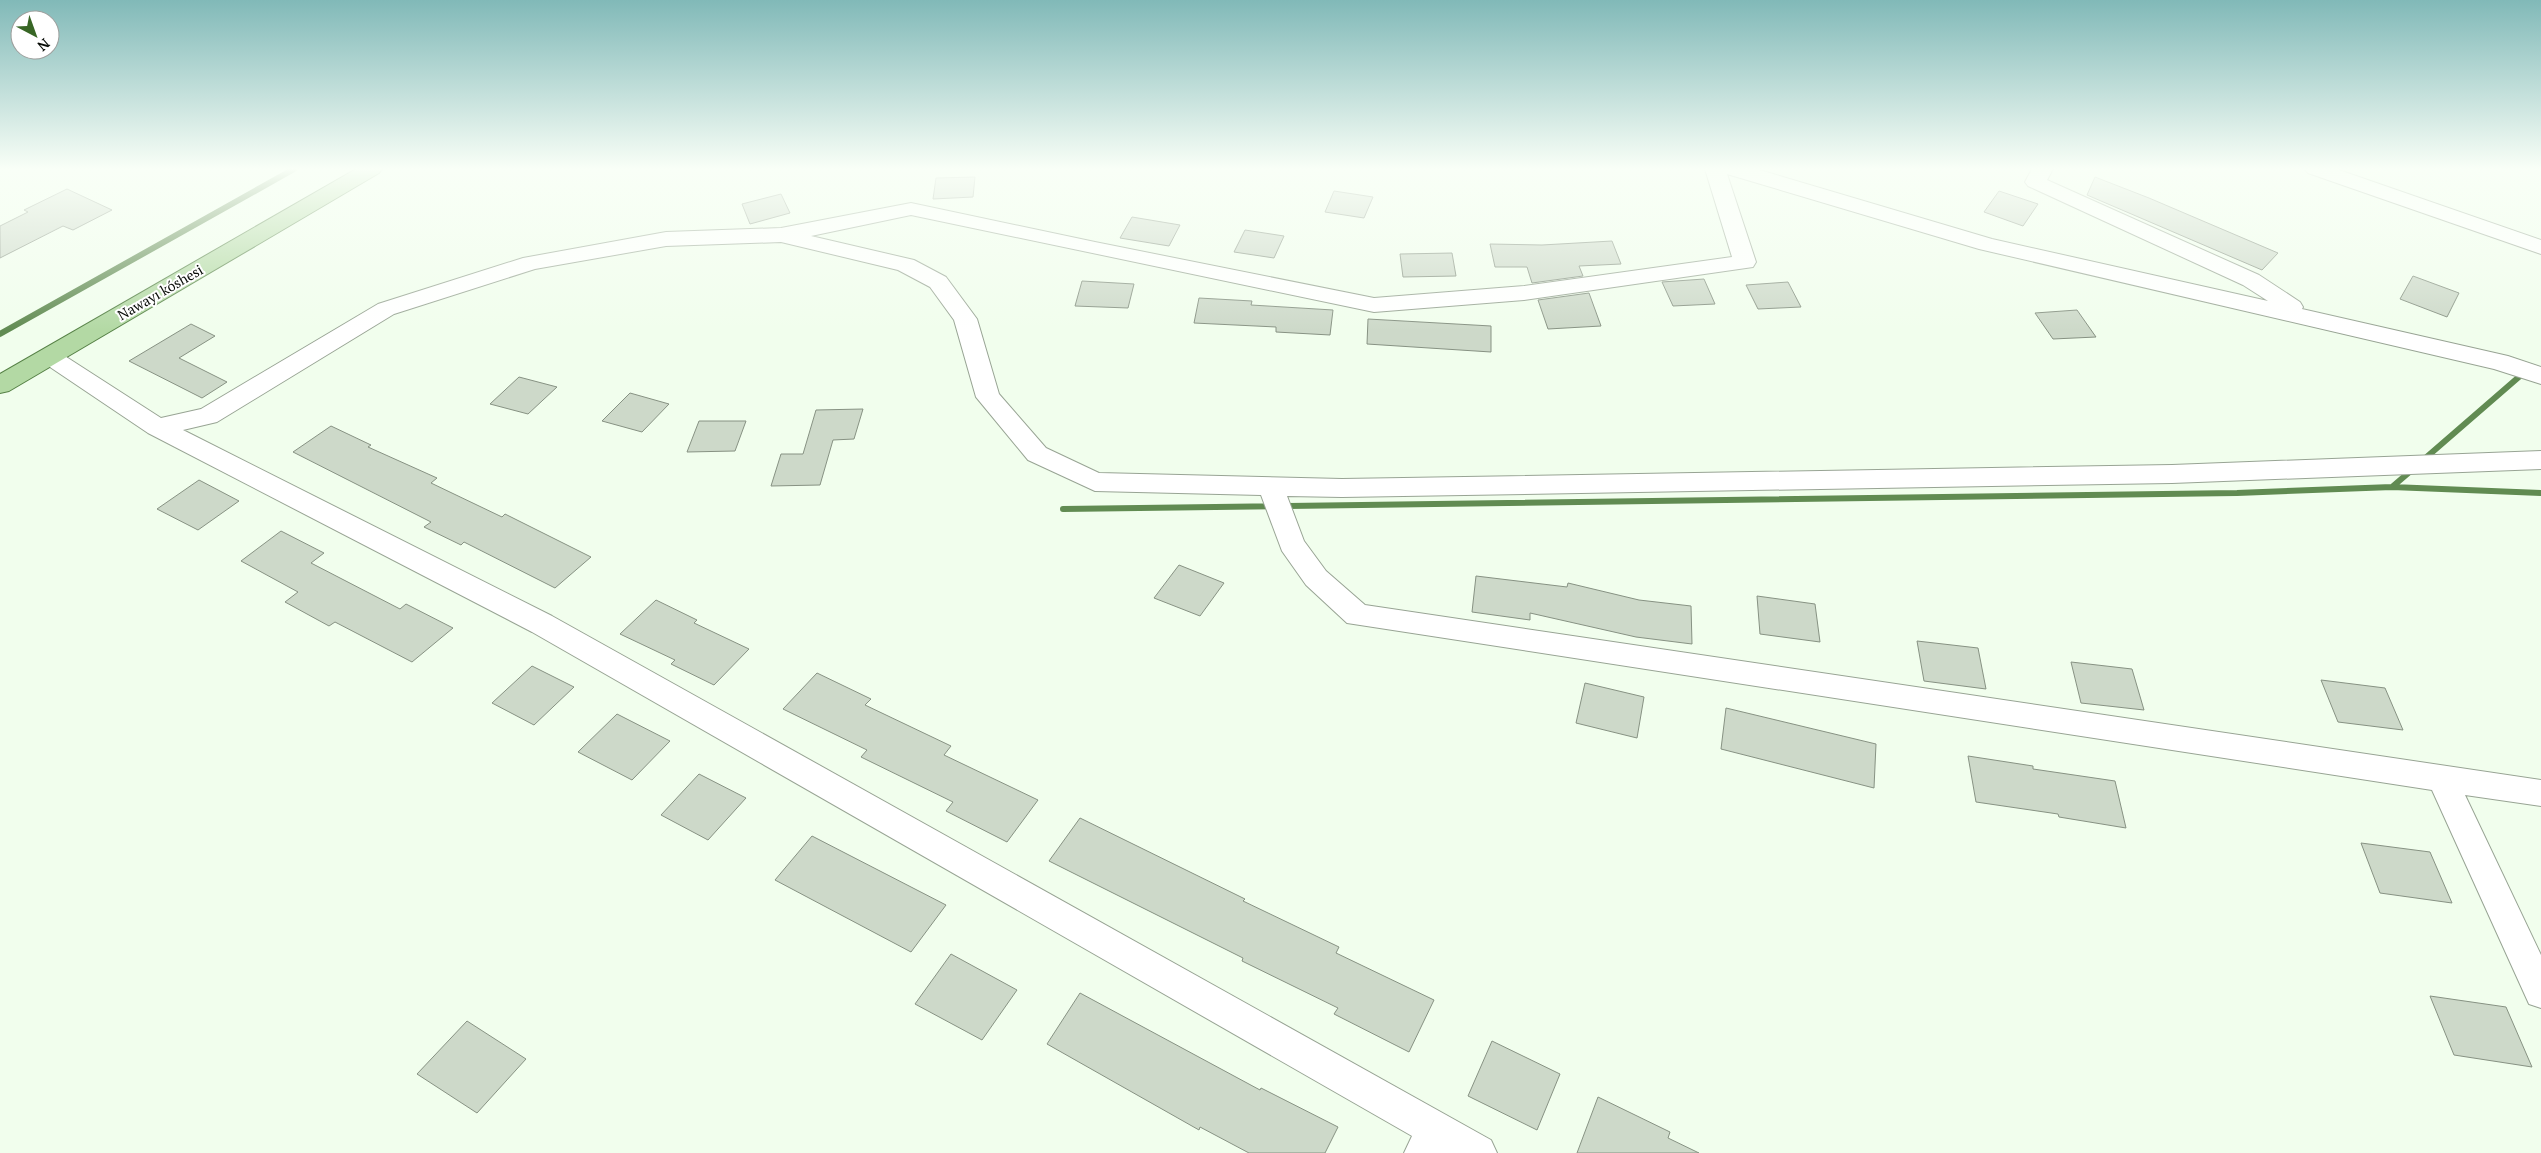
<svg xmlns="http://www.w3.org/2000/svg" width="2541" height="1153" font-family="'PT Serif',serif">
<rect width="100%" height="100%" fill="#f1feed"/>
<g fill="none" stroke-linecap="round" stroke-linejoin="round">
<!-- stream -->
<path stroke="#618b52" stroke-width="6" d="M0,334L294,169
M2422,461L2520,376
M2392,487L2413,469
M1063,509L2237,493L2392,487L2541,493"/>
</g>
<!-- building -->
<path fill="#cdd9c9" stroke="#879283" d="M975,177L973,197L933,199L936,178Z
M2095,177L2149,198L2278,253L2262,270L2087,195Z
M67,189L112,210L73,230L63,226L0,258V226L28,212L24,210Z
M1334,191L1373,197L1364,218L1325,212Z
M1999,191L2038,204L2023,226L1984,212Z
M781,194L790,213L750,224L742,204Z
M1132,217L1180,225L1169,246L1120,238Z
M1245,230L1284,236L1274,258L1234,252Z
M1612,241L1621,264L1579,266L1583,276L1532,283L1527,267H1495L1490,244L1542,245Z
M1452,253L1456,276L1403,277L1400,254Z
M2413,276L2459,293L2447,317L2400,299Z
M1704,279L1715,304L1673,306L1662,282Z
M1082,281L1134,284L1128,308L1075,306Z
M1788,282L1801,307L1758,309L1746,285Z
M1589,293L1601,326L1548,329L1538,300Z
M1199,298L1252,301L1251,305L1333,310L1330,335L1276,332V327L1194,323Z
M2077,310L2096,337L2053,339L2035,313Z
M1368,319L1491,326V352L1367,344Z
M191,324L215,336L179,358L227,382L202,398L129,361Z
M519,377L557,387L528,414L490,404Z
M630,393L669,404L642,432L602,421Z
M863,409L854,439L833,440L820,485L771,486L781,454H803L816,410Z
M699,421H746L735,451L687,452Z
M331,426L371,445L368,447L437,478L431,483L502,517L505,514L591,557L555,588L464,542L461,545L424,527L431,522L293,452Z
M199,480L239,501L198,530L157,509Z
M281,531L324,553L311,563L400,609L406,604L453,628L412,662L335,622L329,626L285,602L298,592L241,561Z
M1179,565L1224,583L1200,616L1154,598Z
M1476,576L1567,587L1568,583L1639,600L1691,606L1692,644L1636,637L1530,613V620L1472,612Z
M1757,596L1815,604L1820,642L1760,634Z
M656,600L697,620L694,623L749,649L714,685L671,664L675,660L620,634Z
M1917,641L1978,648L1986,689L1924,681Z
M2071,662L2132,669L2144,710L2081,703Z
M532,666L574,687L534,725L492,703Z
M817,673L871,699L865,705L951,746L944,755L1038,800L1007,842L946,811L953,802L861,757L867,750L783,709Z
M2321,680L2385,688L2403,730L2338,722Z
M1585,683L1644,697L1637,738L1576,723Z
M1726,708L1876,744L1874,788L1721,749Z
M617,714L670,741L632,780L578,752Z
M1968,756L2033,766V769L2115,781L2126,828L2059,817L2058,814L1976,802Z
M699,774L746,798L708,840L661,815Z
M1080,818L1245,899L1243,901L1339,947L1336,953L1434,1000L1409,1052L1334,1014L1338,1008L1242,961L1243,958L1049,861Z
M812,836L946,905L911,952L775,880Z
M2361,843L2430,852L2452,903L2380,893Z
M951,954L1017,990L982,1040L915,1004Z
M1080,993L1260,1090L1261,1088L1338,1127L1325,1153H1249L1200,1127L1199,1130L1047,1044Z
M2430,996L2506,1007L2532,1067L2454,1055Z
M467,1021L526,1059L477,1113L417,1074Z
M1492,1041L1560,1074L1537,1130L1468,1096Z
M1598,1097L1670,1132L1668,1138L1699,1153H1577Z"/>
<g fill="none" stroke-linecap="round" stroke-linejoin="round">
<defs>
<path id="minor" d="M1705,169H1756L1992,239L2268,301L2243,285L2028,186L2025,182L2032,169H2053L2047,180L2259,275L2300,302L2303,307L2302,309L2508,356L2541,367V384L2494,369L1979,249L1727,174L1756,262L1753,267L1524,300L1374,312L911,215L811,236L914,260L946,277L977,319L999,394L1046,448L1099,473L1342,479L2172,465L2541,451V469L2172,483L1342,497L1287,496L1304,541L1326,571L1365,605L2541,780V806L2465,795L2541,955V1008L2529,1004L2432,790L1347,623L1306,585L1282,551L1261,495L1095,491L1028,460L976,397L954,320L930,287L898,270L781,242L666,246L535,269L394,314L217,422L183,430L552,616L1491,1140L1497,1153H1404L1412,1136L532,632L148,433L41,361L37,356L41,351L49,348L57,351L161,418L201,409L378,304L523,258L666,232L781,228L911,203L1095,242L1374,298L1524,286L1732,257Z
M2305,169H2336L2541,240V254L2308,173Z"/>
<path id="major" d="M356,169H382L379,173L9,391L0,393V374Z"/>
</defs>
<!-- minor casing -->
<use href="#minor" stroke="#98a494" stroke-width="2"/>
<!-- major casing -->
<use href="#major" stroke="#568146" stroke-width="2"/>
<!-- minor -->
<use href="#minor" fill="#fff" fill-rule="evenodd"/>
<!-- major -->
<use href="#major" fill="#b3d9a4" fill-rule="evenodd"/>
</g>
<!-- sky -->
<linearGradient id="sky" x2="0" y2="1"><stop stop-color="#81b9b8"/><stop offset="0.51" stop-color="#f9fff7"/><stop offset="1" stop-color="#f9fff7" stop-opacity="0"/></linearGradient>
<rect width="2541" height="331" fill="url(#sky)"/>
<g text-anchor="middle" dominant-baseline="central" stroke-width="4" stroke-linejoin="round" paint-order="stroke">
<!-- street labels -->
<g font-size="14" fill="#090d08" stroke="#fff">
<text transform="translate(160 292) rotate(-30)">Nawayı kóshesi</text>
</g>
</g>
<!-- north arrow -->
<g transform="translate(35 35) rotate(139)"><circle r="24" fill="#ffffff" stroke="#9d9e9c"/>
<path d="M0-4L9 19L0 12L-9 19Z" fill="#386625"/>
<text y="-8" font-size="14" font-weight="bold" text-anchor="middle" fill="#090d08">N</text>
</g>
</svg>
